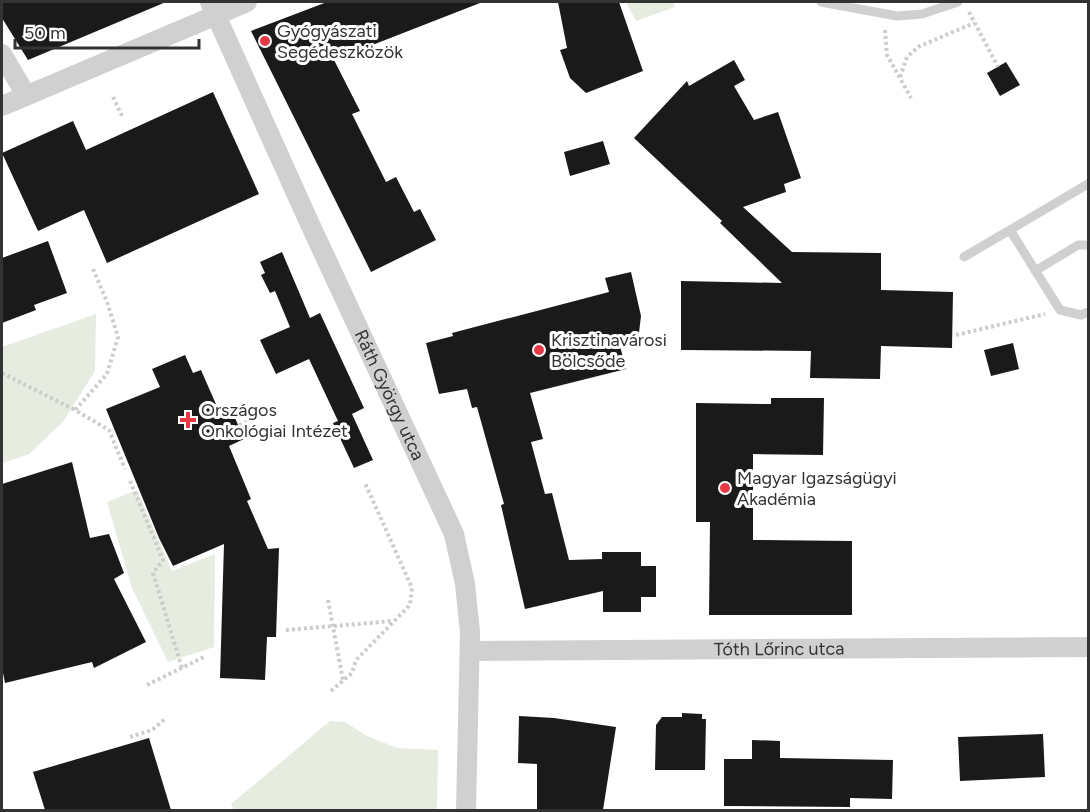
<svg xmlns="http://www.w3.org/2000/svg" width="1090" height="812" font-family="Figtree,sans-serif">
<rect width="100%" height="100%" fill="#fff"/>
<!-- green -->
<path fill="#e6ecdf" d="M626,2H673L675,7L636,21Z
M96,314L95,371L63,422L29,454L2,463V347Z
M137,490L172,571L215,554L214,647L168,662L132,588L107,502Z
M330,721L345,722L367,736L397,748L438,750L437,810H234L231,804Z"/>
<!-- building -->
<path fill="#1a1a1a" d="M2,2H166L28,60L2,18Z
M327,2L480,3L334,60L360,111L352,114L386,182L396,177L414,212L420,209L436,240L371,272L251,31Z
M558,2H619L643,71L586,93L570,78L560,50L567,48Z
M734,60L745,80L734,86L754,120L778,112L801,178L784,184L786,192L743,207L792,252L881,253V290L953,292L952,348L881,346L880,379L810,378L811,351L681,350V281L782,283L720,223L722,221L634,138L687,81L689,86Z
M1006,62L1020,85L1000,96L987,73Z
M213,92L259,194L107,263L84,210L38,231L2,153L73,121L86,150Z
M603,141L610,164L570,176L564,152Z
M48,241L67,293L34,305L36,310L2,323V258Z
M282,252L310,318L320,313L364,408L352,414L373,460L354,468L333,423L338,421L309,359L276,374L260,340L290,327L275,291L270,293L261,275L265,273L260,262Z
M631,272L641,316L638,341L620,346L626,369L530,393L543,439L531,442L545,494L552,493L569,560L602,559V552H641V566H656V597H641V612H603V591L525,609L501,505L504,504L477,407L472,408L467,389L439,394L426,343L453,336L452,333L609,292L605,278Z
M1013,343L1019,369L991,376L984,350Z
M185,355L193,373L201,370L222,418L233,413L244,439L229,446L251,499L247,501L268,549L279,548L276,637H267L265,680L220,678L224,544L173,566L159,538L106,409L160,387L152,369Z
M771,398H824L823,455L753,454V540L852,541V615H709L710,522H696V403L771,404Z
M72,462L90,538L109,534L124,573L114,579L146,642L94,668L92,662L5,683L2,668V484Z
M682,713L702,714V719H706L705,770H655L656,725L662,717H682Z
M519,716L554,718L616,727L603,810H537V764L518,763Z
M1043,734L1045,777L960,781L958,737Z
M149,738L171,810H45L33,772Z
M752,740L780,741V758L893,760L892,799L850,798V807L724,806V759H752Z"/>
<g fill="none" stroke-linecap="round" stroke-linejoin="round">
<!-- path -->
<path stroke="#cdcdcd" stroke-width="4" stroke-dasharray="3 3" stroke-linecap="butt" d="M969,12L998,67
M885,30L887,55L911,98
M900,77L907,57L918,47L974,23
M113,97L122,116
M93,269L107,302L118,337L107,374L75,410L109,430L125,469
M956,335L1045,314
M2,373L75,410
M239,425L249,421
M130,481L163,560L153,573L182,668
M328,600L343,680
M286,630L392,621
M147,685L206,656
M331,691L352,673L356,660L410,605L412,588L365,483
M130,737L152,730L166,718"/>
<!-- lane -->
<path stroke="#d0d0d0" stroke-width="9" d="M821,2L897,16L922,14L958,2
M1010,230L1060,310L1081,315L1088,312
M964,257L1088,184
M1035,271L1078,245H1088"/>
<!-- street -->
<g stroke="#d0d0d0" stroke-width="20">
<path id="s1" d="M210,2L309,222L454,534L465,584L470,632L466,810"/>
<path d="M2,54L26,95"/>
<path d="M2,106L247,2"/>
<path id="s2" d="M470,651L1088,647"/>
</g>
</g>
<!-- markers -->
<g fill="#e63946" stroke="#fff" stroke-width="2">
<circle cx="265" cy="41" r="6"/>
<circle cx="539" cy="350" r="6"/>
<path d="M185 411h6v6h6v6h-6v6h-6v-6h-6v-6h6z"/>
<circle cx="725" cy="488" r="6"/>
</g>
<g text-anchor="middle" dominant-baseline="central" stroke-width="6" stroke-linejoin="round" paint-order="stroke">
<!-- poi labels -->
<g font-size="18" fill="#333" stroke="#fff" text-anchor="start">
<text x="277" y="31">Gyógyászati<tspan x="277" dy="21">Segédeszközök</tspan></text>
<text x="551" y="340">Krisztinavárosi<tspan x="551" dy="21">Bölcsőde</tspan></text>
<text x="201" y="410">Országos<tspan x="201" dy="21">Onkológiai Intézet</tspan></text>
<text x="737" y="478">Magyar Igazságügyi<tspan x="737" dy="21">Akadémia</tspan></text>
</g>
<!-- street labels -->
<g font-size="18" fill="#333" stroke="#fff">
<text stroke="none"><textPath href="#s1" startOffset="432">Ráth György utca</textPath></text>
<text stroke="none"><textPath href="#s2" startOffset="309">Tóth Lőrinc utca</textPath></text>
</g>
</g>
<!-- border -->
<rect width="1090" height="812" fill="none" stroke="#333333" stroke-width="6"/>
<!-- scale -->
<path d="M15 39v9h184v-9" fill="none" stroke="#333333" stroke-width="3"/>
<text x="24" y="39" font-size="18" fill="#333333" stroke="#ffffff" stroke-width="4.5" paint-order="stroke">50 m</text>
</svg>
